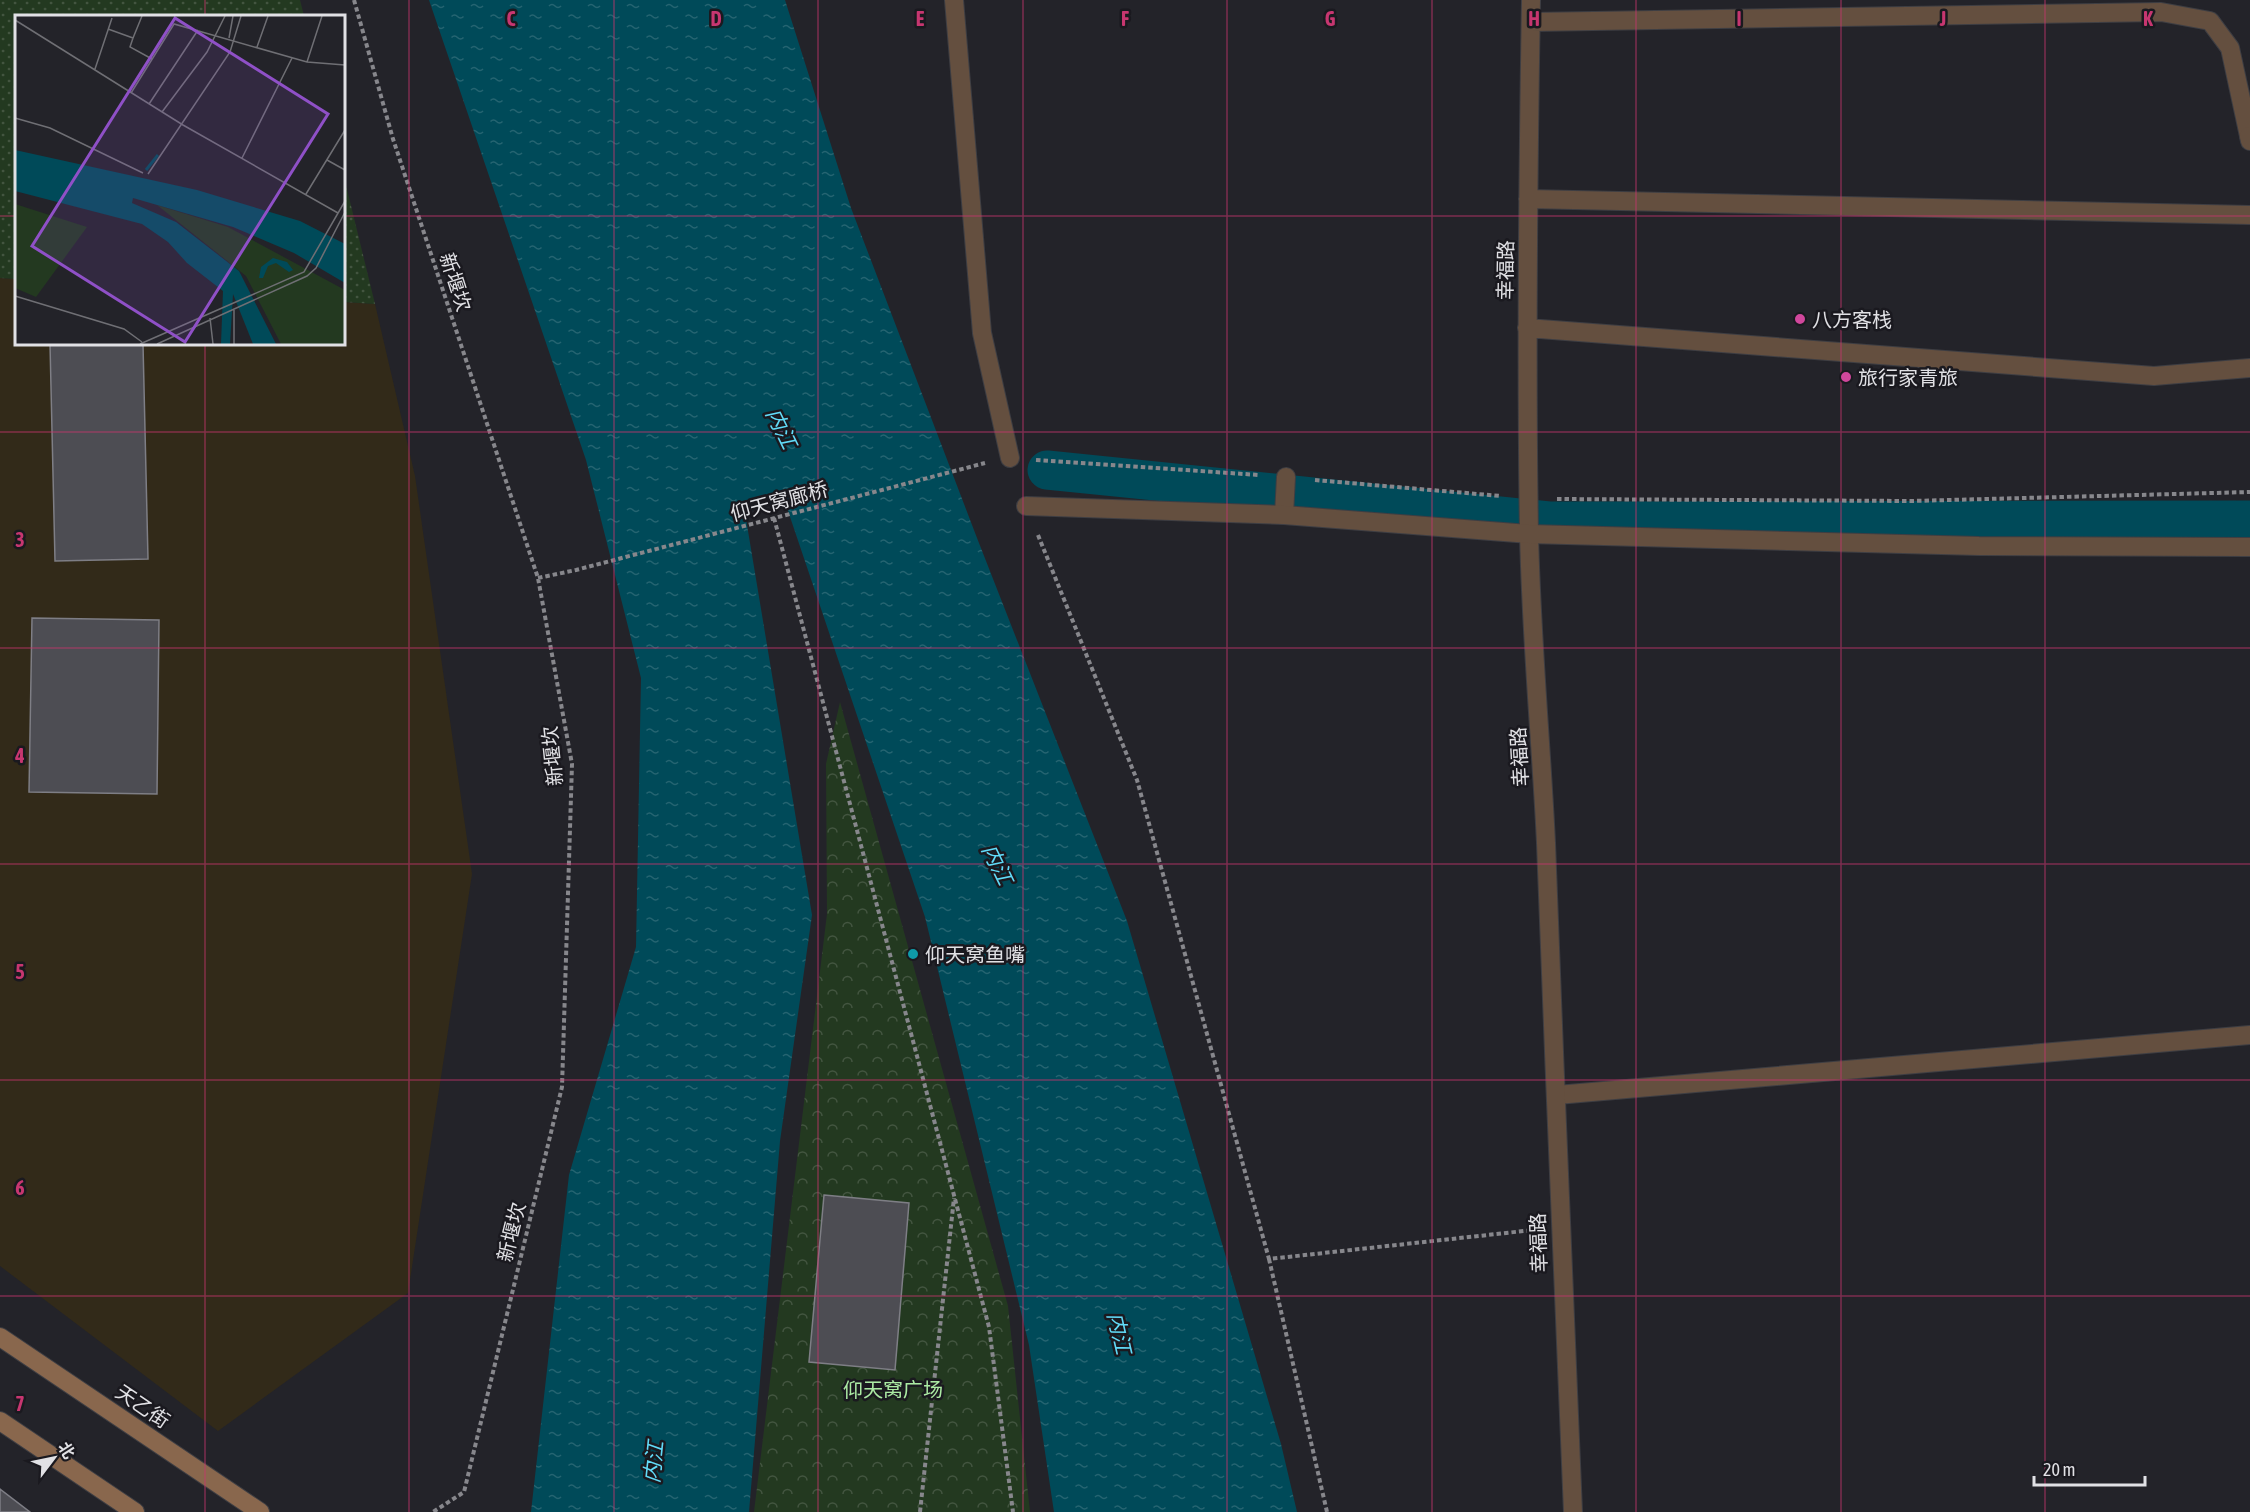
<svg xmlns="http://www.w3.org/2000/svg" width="2250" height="1512" font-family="'Asap Condensed','Noto Sans SC',sans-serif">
<defs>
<pattern id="grass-dots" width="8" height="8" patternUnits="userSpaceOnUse" patternTransform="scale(1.5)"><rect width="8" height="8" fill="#233920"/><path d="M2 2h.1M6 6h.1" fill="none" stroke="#435540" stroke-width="1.8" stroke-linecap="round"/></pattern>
<pattern id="park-crowns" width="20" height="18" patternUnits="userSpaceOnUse" patternTransform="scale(1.5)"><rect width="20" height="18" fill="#233920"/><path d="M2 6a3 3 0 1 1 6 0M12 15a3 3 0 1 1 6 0" fill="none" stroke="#435540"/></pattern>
<pattern id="water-ripples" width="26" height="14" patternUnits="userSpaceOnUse" patternTransform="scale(1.5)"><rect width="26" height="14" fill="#004a59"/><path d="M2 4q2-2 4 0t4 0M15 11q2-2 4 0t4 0" fill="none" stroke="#256471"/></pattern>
</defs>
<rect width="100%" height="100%" fill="#232329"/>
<!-- commercial -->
<path fill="#322a19" d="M0,278L16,279V344H344V302L375,304L415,476L472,874L408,1293L218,1431L0,1266Z"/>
<!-- grass -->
<path fill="url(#grass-dots)" d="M0,0H300L304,16H16V279L0,278Z
M344,177L375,304L344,302Z"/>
<!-- park -->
<path fill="url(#park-crowns)" d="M840,702L1008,1306L1030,1512H754L827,914L826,764Z"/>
<!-- water -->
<path fill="url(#water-ripples)" d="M429,0H785L851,208L977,538L1127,921L1281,1444L1297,1512H1054L1029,1345L925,917L784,499L745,513L812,915L780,1141L749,1512H531L569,1175L636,947L641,678L586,460Z"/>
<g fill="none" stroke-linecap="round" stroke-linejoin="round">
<!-- canal -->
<path stroke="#004a59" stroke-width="39" d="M1047,470L1549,521L2250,520"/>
</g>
<!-- building -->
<path fill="#4d4d53" stroke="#7e7e85" stroke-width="1.5" d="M50,344H143L148,559L55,561Z
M32,618L159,620L157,794L29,792Z
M824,1195L909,1203L895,1370L809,1362Z
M0,1489L30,1512H0Z"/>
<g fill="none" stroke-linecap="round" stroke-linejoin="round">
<defs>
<path id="service" d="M1557,1095L2250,1035"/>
<path id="pedestrian" d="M954,0L982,333L1010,458
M1531,0C1528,177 1526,355 1529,532C1531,636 1541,740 1546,843C1555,1066 1562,1289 1573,1512
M1531,22L2161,12L2210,21L2230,48L2249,136
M1528,199L2250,215
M1527,328L2154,376L2250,368
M1284,515L1286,477"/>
<path id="minor" d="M2249,136L2250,141
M1026,506L1284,515L1529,534L1979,546L2250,547"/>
<path id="secondary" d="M0,1337L260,1512
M0,1421L135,1512"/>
</defs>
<!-- service casing -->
<use href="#service" stroke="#3e3e43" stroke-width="20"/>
<!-- pedestrian casing -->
<use href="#pedestrian" stroke="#3e3e43" stroke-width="20"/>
<!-- minor casing -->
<use href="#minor" stroke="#3e3e43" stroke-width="20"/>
<!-- secondary casing -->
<use href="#secondary" stroke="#3e3e43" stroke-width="20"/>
<!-- path -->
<path stroke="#87878c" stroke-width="4" stroke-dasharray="4.5 3" stroke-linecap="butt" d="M354,0L393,139L538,578L572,764L562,1087L464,1492L433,1512
M1036,460L1259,475
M1315,480L1501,496
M1557,499L1912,501L2250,492
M774,518L989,1327L1013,1512
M1038,535L1137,780L1269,1259L1533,1230
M538,578L576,570L985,463
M1269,1259L1327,1512
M920,1512L954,1198"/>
<!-- service -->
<use href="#service" stroke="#644f3f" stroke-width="18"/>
<!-- pedestrian -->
<use href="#pedestrian" stroke="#644f3f" stroke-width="18"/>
<!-- minor -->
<use href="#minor" stroke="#644f3f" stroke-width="18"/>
<!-- secondary -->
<use href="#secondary" stroke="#89674d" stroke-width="18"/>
</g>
<!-- grid -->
<path fill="none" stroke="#c73670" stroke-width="1.5" stroke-opacity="0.55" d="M205,0V16M409,0V1512M614,0V1512M818,0V1512M1023,0V1512M1227,0V1512M1432,0V1512M1636,0V1512M1841,0V1512M2045,0V1512M0,216H16M344,216H2250M205,344V1512M0,432H2250M0,648H2250M0,864H2250M0,1080H2250M0,1296H2250"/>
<!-- markers -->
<g fill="#d1479c" stroke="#1a191f" stroke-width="2">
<circle cx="1800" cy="319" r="6"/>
<circle cx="1846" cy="377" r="6"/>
</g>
<circle fill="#0f9aa8" stroke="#1a191f" stroke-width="2" cx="913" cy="954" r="6"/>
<g text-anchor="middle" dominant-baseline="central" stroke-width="5" stroke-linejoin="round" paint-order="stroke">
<!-- street labels -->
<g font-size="20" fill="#e1e1e5" stroke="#1a191f">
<text transform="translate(1505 270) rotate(-89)">幸福路</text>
<text transform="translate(456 282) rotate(72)">新堰坎</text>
<text transform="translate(779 501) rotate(-15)">仰天窝廊桥</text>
<text transform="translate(552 756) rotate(-96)">新堰坎</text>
<text transform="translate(1519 757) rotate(-93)">幸福路</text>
<text transform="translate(511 1232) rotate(-76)">新堰坎</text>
<text transform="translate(1538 1243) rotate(-92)">幸福路</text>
<text transform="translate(143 1406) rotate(34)">天乙街</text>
</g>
<!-- poi labels -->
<g font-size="20" fill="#e1e1e5" stroke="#1a191f" text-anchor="start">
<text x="1812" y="319">八方客栈</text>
<text x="1858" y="377">旅行家青旅</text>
<text x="925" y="954">仰天窝鱼嘴</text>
</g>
<!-- park labels -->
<g font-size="20" fill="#abeaa3" stroke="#1a191f">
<text x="893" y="1389">仰天窝广场</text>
</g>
<!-- water labels -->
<g font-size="21" font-style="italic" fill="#61dbf8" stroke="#1a191f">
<text transform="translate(782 428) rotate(64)">内江</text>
<text transform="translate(998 864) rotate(64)">内江</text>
<text transform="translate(1120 1333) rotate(77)">内江</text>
<text transform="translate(653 1462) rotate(-84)">内江</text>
</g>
</g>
<!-- overview -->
<g transform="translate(15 15)">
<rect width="330" height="330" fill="#232329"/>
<path d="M0,189L72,212L21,282L0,273Z" fill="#233920"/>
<path d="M142,190L213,212L330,275V329H266L231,261Z" fill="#233920"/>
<path d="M0,135L182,175L285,206L330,229V268L279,238L218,212L118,183L117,188L161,207L224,256L261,329H238L218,279L215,329H206L208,276L172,248L153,227L127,209L0,176ZM258,243L272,247L278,255L274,257L261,248L253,251L248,263H244L246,252Z" fill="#004a59"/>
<path fill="none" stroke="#004a59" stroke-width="3" d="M131,155L143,140"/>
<path fill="none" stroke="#6f6f74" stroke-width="1.5" d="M0,5L168,110L323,198M93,14L118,23L127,1M118,23L115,32L137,44M214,23L218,1M242,32L253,1M292,47L307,1M80,54L97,3M116,78L159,9L292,47L330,50M134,89L183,15M147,97L192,37L210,1M0,103L35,113L128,158M227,143L277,43M312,145L330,155M133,159L215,37L226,1M291,179L330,115M0,281L109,314L127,327M195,303L198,329M125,329L289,257L330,186M142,329L292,261L301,253L330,197M219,329V295"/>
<path fill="#8f50c7" fill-opacity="0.15" stroke="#8f50c7" stroke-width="3" d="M160,3L313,99L170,327L17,231Z"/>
<rect width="330" height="330" fill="none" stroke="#e1e1e5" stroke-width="3"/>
</g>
<g font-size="20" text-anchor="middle" font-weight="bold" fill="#c73670" stroke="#1a191f" stroke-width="5" stroke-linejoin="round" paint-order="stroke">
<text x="511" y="26">C</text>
<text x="716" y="26">D</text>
<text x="920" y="26">E</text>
<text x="1125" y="26">F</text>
<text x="1330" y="26">G</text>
<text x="1534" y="26">H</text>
<text x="1739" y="26">I</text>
<text x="1943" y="26">J</text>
<text x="2148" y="26">K</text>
<text x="20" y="547">3</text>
<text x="20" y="763">4</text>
<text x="20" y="979">5</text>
<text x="20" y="1195">6</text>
<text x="20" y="1411">7</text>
</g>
<!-- north arrow -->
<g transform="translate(54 1458) rotate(58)" stroke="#1a191f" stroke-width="4.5" paint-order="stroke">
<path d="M0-4.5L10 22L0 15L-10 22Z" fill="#e1e1e5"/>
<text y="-9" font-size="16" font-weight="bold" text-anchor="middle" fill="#e1e1e5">北</text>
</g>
<!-- scale -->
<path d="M2034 1476v9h111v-9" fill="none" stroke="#e1e1e5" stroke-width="3"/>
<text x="2043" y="1476" font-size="18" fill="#e1e1e5" stroke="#1a191f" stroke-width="4.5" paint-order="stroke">20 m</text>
</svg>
